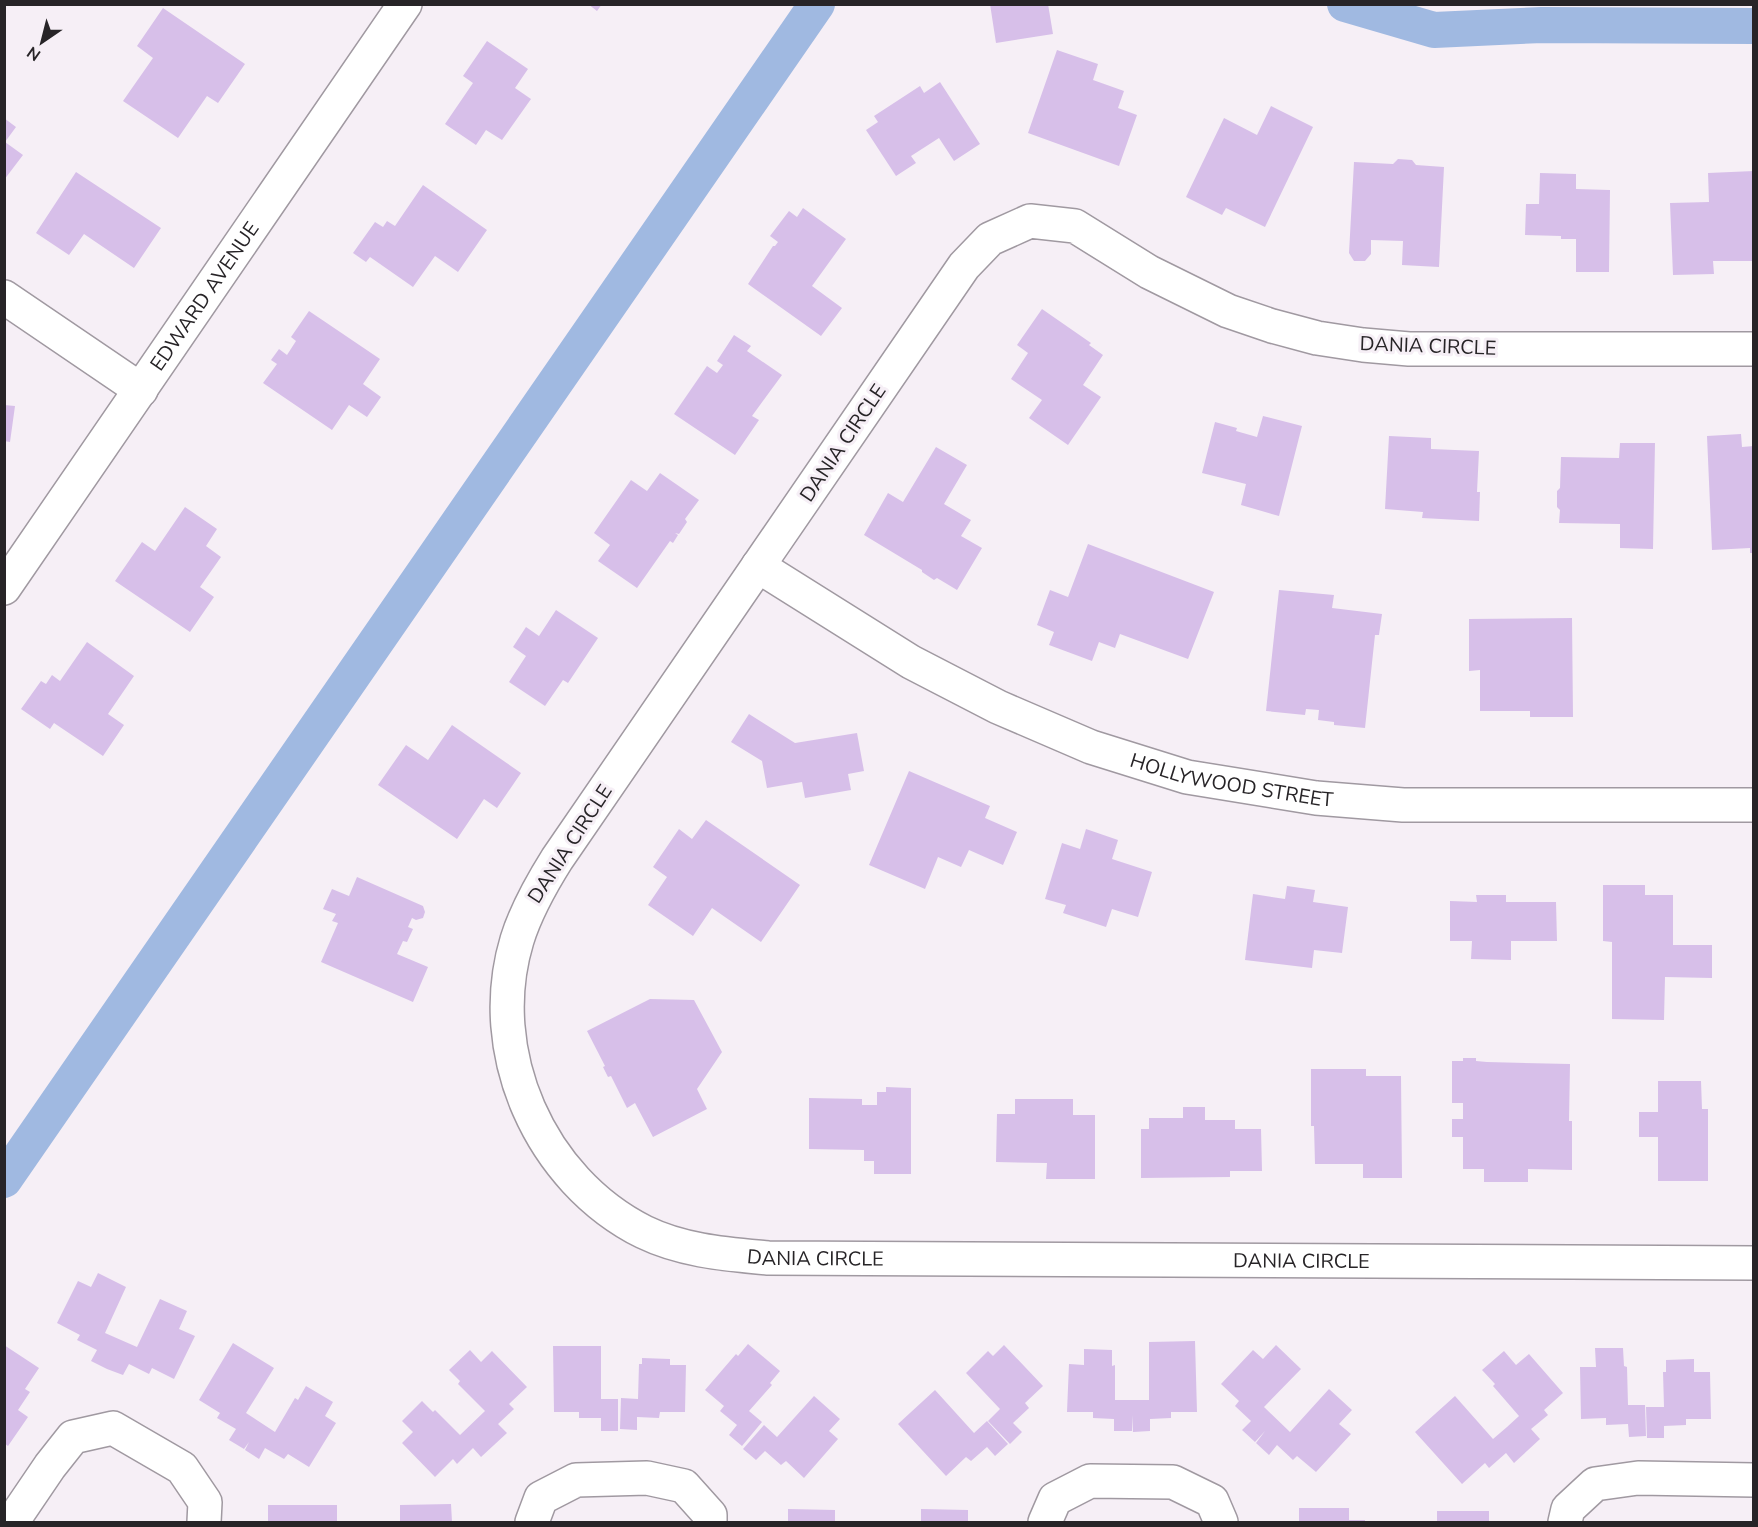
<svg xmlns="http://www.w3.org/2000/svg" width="1758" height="1527" font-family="'Nunito Sans',sans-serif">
<rect width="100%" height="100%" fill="#f6eff6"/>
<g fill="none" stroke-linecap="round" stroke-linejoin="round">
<!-- canal -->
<path stroke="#a0b9e1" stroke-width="36" d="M1345,4L1434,30L1542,25L1754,26
M4,1180L817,4"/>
</g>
<!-- building -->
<path fill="#d7bfe9" d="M588,4H602L597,11Z
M990,4H1048L1053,34L996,43Z
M163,8L245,64L218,103L207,96L178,138L123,101L153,58L137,46Z
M487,41L528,69L515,88L531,99L502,140L486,130L476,145L445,124L473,83L463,76Z
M1057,50L1098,64L1093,80L1124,91L1118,108L1137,115L1119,166L1028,133Z
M940,82L980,144L954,161L939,138L911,156L916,163L896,176L866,130L878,122L874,116L920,86L924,93Z
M1271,106L1313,127L1265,227L1226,208L1222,215L1186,197L1224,118L1257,135Z
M4,118L16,127L5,142L23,155L4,180Z
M1398,159L1412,160L1416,165L1444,167L1439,267L1402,265L1403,241L1371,240V254L1365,261H1354L1349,253L1354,162L1393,164Z
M1754,171V261H1713L1714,274L1673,275L1670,203L1709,202L1708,173Z
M76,172L161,228L134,268L84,234L69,255L36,233Z
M1540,173L1576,174V189L1610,190L1609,272H1576V239H1561V236L1525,235L1526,204H1539Z
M423,185L487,230L458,272L435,256L413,287L370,257L366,262L353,253L375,222L383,227L387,221L395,226Z
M803,208L846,239L812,286L842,308L821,336L748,284L773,246H775L778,242L770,236L789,211L797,217Z
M1042,309L1091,343L1089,345L1103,355L1083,385L1101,397L1068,445L1029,418L1042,400L1011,379L1028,353L1017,345Z
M309,311L380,359L363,384L381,397L367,417L349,405L332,430L263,383L277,364L271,360L279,349L287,355L296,341L291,337Z
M734,335L751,346L747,351L782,375L752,416L759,420L735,455L674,414L707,366L717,373L723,365L717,361Z
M4,405L15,406L10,442L4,441Z
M1263,416L1302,426L1279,516L1241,505L1246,484L1202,473L1215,422L1237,428L1236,431L1257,437Z
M1741,434L1742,447L1754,446V553H1750V548L1712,550L1707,436Z
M1389,436L1431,438V449L1479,451L1477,492H1480L1479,521L1422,518L1423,512L1385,509Z
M1620,443H1655L1653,549L1620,548V524L1559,523L1560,510L1557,507V491L1560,488L1561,457L1619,458Z
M936,447L967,465L944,504L971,520L961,536L982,548L957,590L937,578L934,580L922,572V570L864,535L888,493L903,502Z
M660,473L699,500L685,519L687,522L679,534L675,533L678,535L673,543L670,541L637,588L598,561L610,545L594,533L631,480L647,491Z
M185,507L217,529L206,546L221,557L200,587L214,597L190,632L115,581L142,542L155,551Z
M1088,544L1214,592L1188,659L1120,634L1115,648L1099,642L1092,661L1049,645L1054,632L1037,625L1050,590L1068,597Z
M1279,590L1334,595L1332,608L1382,614L1379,635H1375L1365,728L1334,725V722L1318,720L1319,710L1306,709L1305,715L1266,711Z
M556,610L598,638L568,683L563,680L545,706L509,682L526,656L513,647L526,627L539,636Z
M1572,618L1573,717H1530V711H1480V670L1469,671V619Z
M87,642L134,676L108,714L124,725L103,756L54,723L50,729L21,709L41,681L46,684L52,675L60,681Z
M749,714L795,743L857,733L864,771L848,774L851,790L805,798L802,782L767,788L762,761L731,742Z
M452,725L521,773L497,808L484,799L457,839L378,785L406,745L428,760Z
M909,771L990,806L985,818L1017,832L1003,865L969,850L961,867L938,857L925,889L869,865Z
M706,820L800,885L761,942L712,908L693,936L648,905L667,877L653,867L679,829L692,839Z
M1086,829L1118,840L1112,859L1152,872L1138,917L1112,909L1106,927L1063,913L1066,905L1045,899L1062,843L1080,849Z
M357,877L423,906L425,912L423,918L416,920L412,918L408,927L413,929L407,942L403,941L397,954L428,967L413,1002L321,962L338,923L332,921L336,914L323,909L332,889L349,896Z
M1603,885H1645V895H1673V945H1712V978L1665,977L1664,1020L1612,1019V942L1603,941Z
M1287,886L1315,890L1313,902L1348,907L1342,953L1314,950L1312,968L1245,960L1253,894L1285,899Z
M1476,895H1506V902H1556L1557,941H1511V960L1471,959L1472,941H1450V901L1477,902Z
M650,999L694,1000L722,1052L697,1089L707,1109L653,1137L635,1103L627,1108L611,1076L608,1077L603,1067L605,1066L587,1031Z
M1463,1058H1476V1061L1487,1062L1570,1064L1569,1121H1572V1170L1528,1169V1182H1484V1169H1463V1137H1452V1119H1463V1103H1452V1061H1463Z
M1311,1069H1366V1076H1401L1402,1178H1363V1164H1315L1314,1126H1311Z
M1658,1081H1701L1702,1109H1708V1181H1658V1137H1639V1112H1658Z
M886,1087L911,1088V1174H874V1161H864V1150L809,1149V1098L862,1099V1105H877V1092H886Z
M1015,1099H1073V1115H1095V1179H1046L1047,1163L996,1162L997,1114H1015Z
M1183,1107H1205V1120H1235V1129H1261L1262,1171H1230V1177L1141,1178V1129H1149V1118H1183Z
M98,1273L126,1287L105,1333L137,1347L160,1299L187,1311L179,1329L195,1336L174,1379L152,1368L149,1374L129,1364L123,1375L107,1369L91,1361L97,1350L77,1340L80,1335L57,1323L78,1281L91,1287Z
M1195,1341L1197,1412H1171V1418L1150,1419V1431L1133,1432L1132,1415V1431H1114V1419L1093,1418V1412H1067L1069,1364L1084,1365V1349L1112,1350V1366L1115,1365V1400H1149V1342Z
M233,1343L274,1368L246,1413L275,1432L295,1398L298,1400L306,1386L333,1402L325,1416L336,1423L309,1467L288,1454L284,1459L265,1448L259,1459L245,1450L249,1442L244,1449L229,1440L236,1429L217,1418L220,1413L199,1400Z
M748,1344L780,1371L770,1383L772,1385L749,1411L762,1422L742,1446L729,1435L737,1425L720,1411L724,1406L705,1390L736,1354L738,1356Z
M4,1345L39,1368L25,1389L30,1392L18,1410L28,1417L8,1446L4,1443Z
M1004,1345L1043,1386L1025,1403L1029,1408L1013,1423L1022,1432L1010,1444L988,1421L1000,1409L966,1373L988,1351L993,1356Z
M1276,1345L1301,1369L1264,1407L1290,1432L1329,1389L1352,1410L1339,1424L1351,1434L1316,1472L1297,1456L1293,1460L1277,1445L1269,1455L1256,1443L1265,1431L1255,1442L1242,1430L1251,1421L1235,1406L1239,1401L1221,1384L1253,1350L1263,1359Z
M553,1346H601V1399H618V1431H601V1418H579V1412H554Z
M1595,1348H1623L1624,1366L1627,1367L1628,1405H1645L1646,1436L1629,1437L1628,1424L1606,1425V1418L1581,1419L1580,1367H1596Z
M470,1350L481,1362L492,1351L527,1387L509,1404L514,1409L498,1424L507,1433L481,1457L473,1448L457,1464L453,1459L435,1477L402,1443L413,1432L402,1421L422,1401L433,1412L435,1410L460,1435L485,1411L458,1384L460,1381L449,1370Z
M1504,1351L1516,1365L1529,1354L1563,1393L1544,1410L1548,1415L1531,1429L1540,1439L1514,1463L1506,1453L1489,1468L1485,1463L1462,1484L1415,1432L1455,1396L1493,1439L1507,1427L1519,1416L1493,1386L1495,1384L1482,1370Z
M642,1358L670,1359V1365H686L685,1412H660L659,1418L637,1417V1430L620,1429L621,1398L638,1399L639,1364H642Z
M1694,1359V1372H1710L1711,1419H1686V1425L1664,1426V1438H1647L1646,1407H1664L1663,1372H1666V1360Z
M935,1390L974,1433L987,1421L1008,1444L995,1456L987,1447L971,1461L966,1457L946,1476L898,1424Z
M814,1396L840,1419L829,1431L838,1439L804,1478L786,1461L781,1465L765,1451L756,1460L743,1449L764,1425L777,1437Z
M451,1504L452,1522H400V1505Z
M268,1505H337V1522H268Z
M1299,1508H1349V1520H1365V1522H1299Z
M788,1509L835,1510V1522H788Z
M921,1509L968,1510V1522H921Z
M1437,1511H1489V1522H1437Z"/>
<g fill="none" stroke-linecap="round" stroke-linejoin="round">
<defs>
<g id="minor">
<path d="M4,297L141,390"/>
<path id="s1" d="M1754,349H1409L1363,345L1317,338L1272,326L1228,311L1149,272L1075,226L1030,221L990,239L964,266L557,859C540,886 526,911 517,940C483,1052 540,1180 644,1232C683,1251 726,1254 768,1258L1754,1263"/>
<path id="s2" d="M758,566L911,662L998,707L1091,747L1187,777L1316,798L1403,805H1754"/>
<path id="s3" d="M4,588L405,4"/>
<path d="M12,1522L50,1466L73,1437L113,1428L182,1468L205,1502L204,1522"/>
<path d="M532,1522L541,1498L576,1480L647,1478L684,1486L710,1515V1522"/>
<path d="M1045,1522L1055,1499L1090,1481L1173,1482L1212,1501L1221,1522"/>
<path d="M1565,1522L1568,1509L1595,1484L1638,1478L1754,1480"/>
</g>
</defs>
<!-- minor casing -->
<use href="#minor" stroke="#a099a1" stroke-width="36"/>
<!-- minor -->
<use href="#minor" stroke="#fff" stroke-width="33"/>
</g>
<g text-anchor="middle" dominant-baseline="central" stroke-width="6" stroke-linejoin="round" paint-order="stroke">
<!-- street labels -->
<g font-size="20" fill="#272427" stroke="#f6eff6">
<text stroke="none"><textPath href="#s3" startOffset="354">EDWARD AVENUE</textPath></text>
<text transform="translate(1428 346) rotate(2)">DANIA CIRCLE</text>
<text transform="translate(843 443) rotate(-56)">DANIA CIRCLE</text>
<text stroke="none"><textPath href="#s2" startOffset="525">HOLLYWOOD STREET</textPath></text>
<text transform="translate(570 844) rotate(-57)">DANIA CIRCLE</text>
<text stroke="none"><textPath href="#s1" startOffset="2162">DANIA CIRCLE</textPath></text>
<text stroke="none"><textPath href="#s1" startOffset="2648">DANIA CIRCLE</textPath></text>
</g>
</g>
<!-- border -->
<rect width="1758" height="1527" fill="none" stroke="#272427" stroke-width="12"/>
<!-- north arrow -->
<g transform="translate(42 42) rotate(215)" stroke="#f6eff6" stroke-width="4.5" paint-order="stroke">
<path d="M0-4.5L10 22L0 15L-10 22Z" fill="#272427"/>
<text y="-9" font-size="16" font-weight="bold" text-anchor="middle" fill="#272427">N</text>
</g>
</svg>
